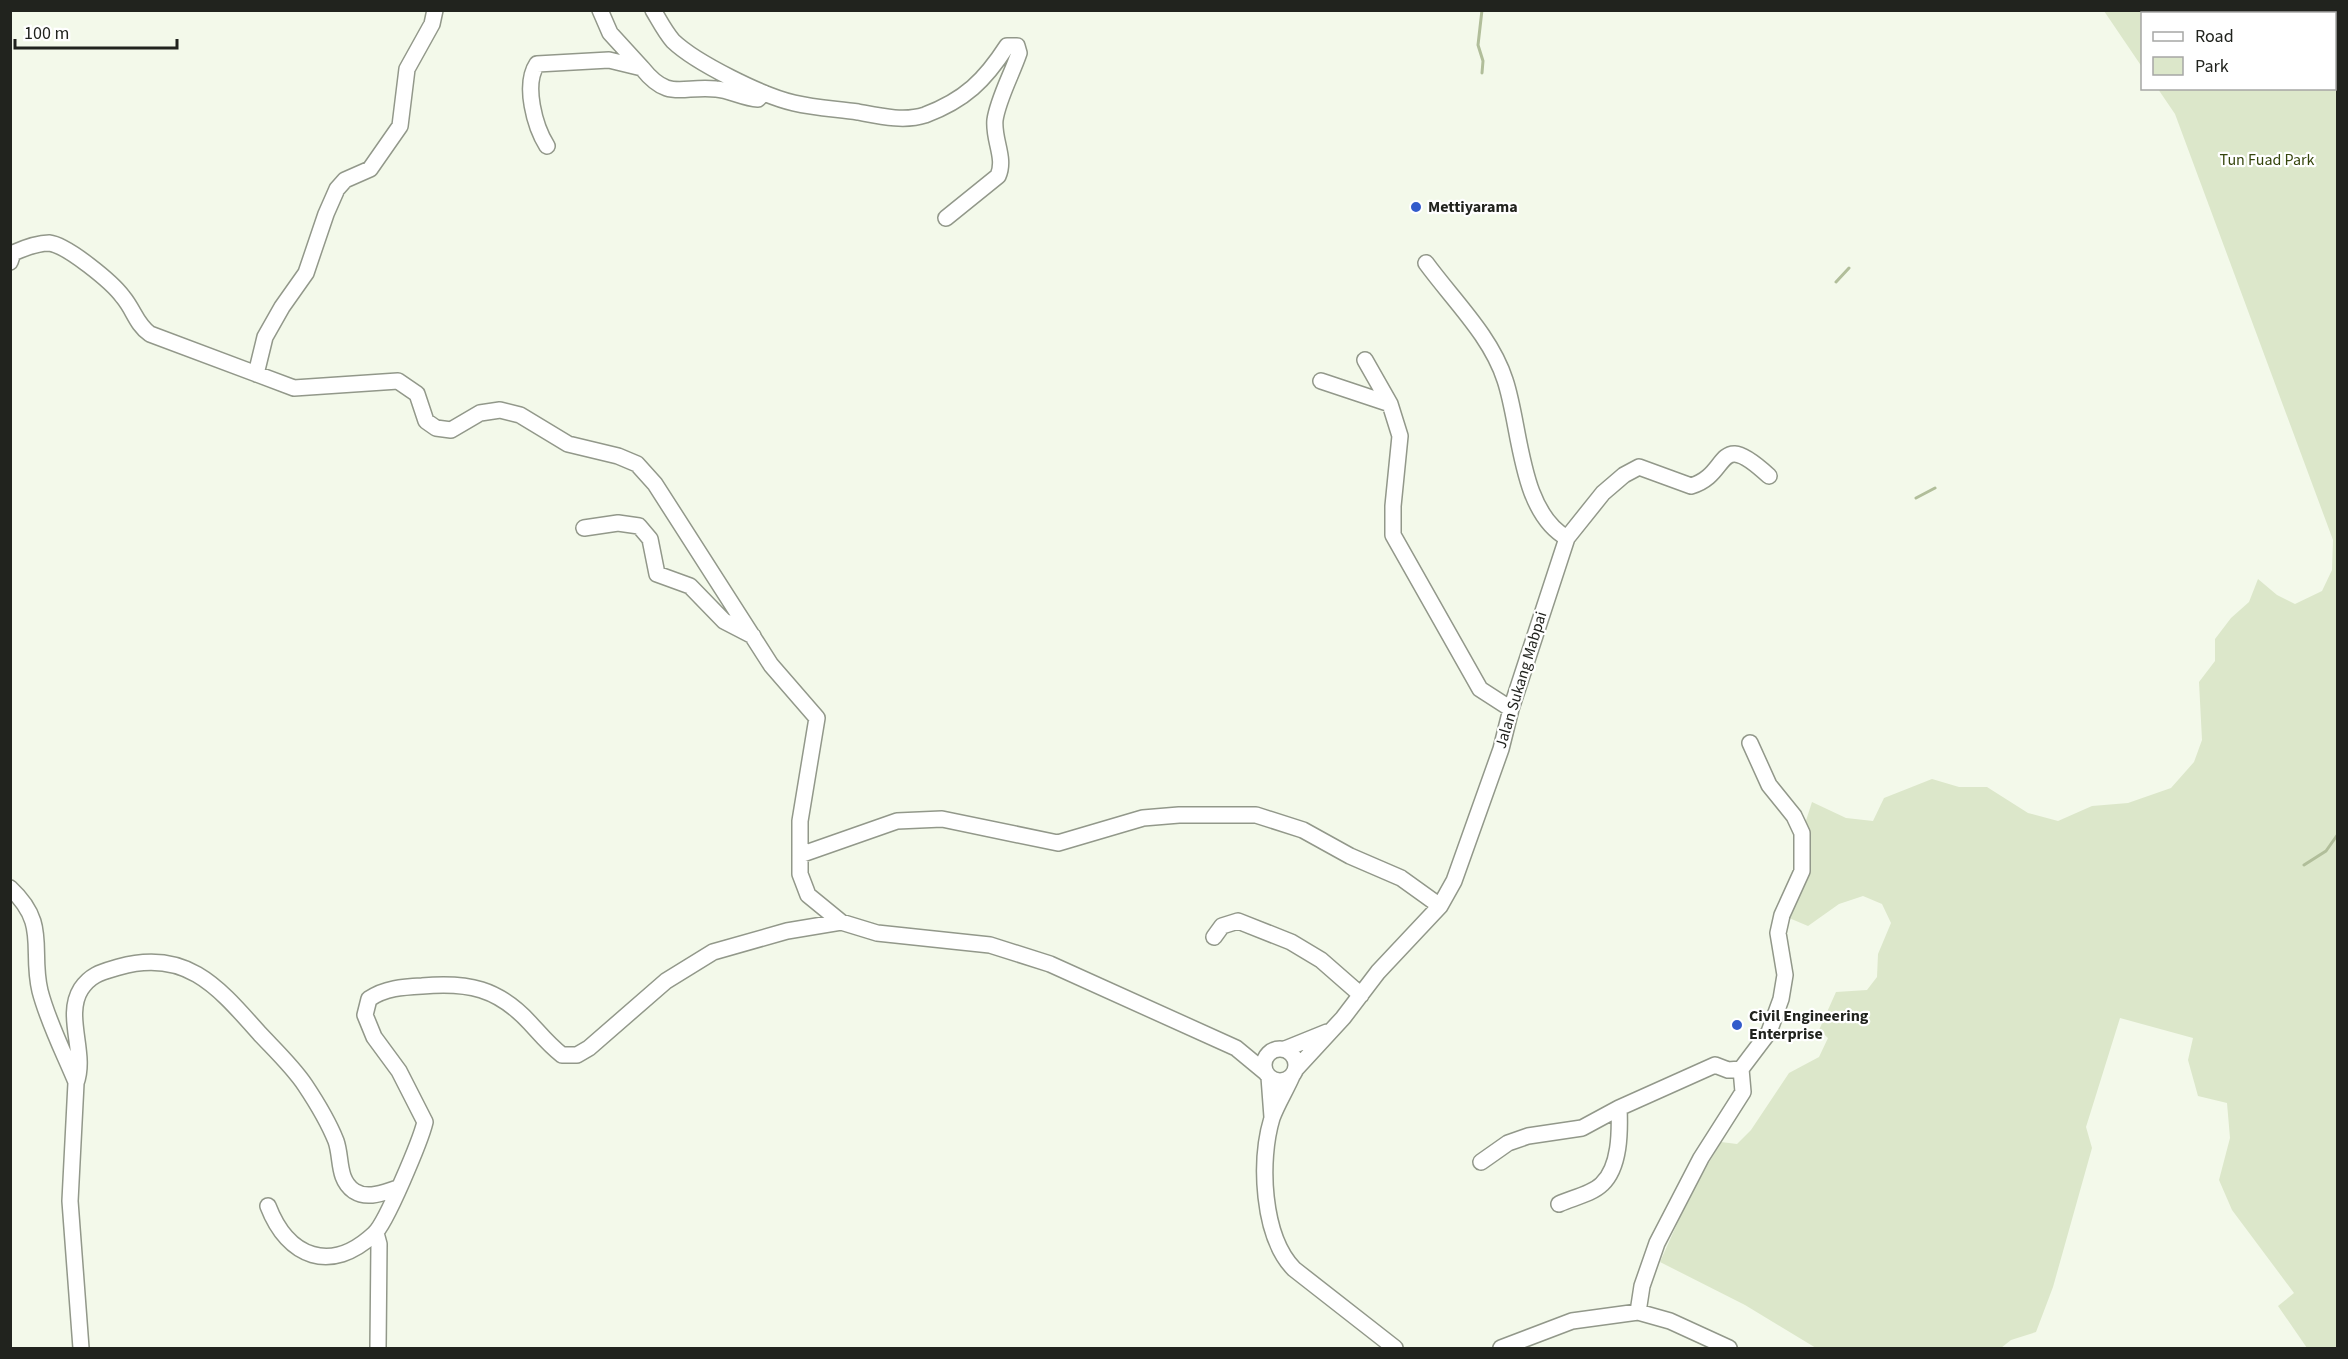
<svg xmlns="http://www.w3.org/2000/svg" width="2348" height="1359" font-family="'Source Sans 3',sans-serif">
<rect width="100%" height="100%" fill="#f3f9ea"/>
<!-- green -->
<path fill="#dce7ca" d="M2104,11H2337V1348H2307L2278,1306L2294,1293L2232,1210L2219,1180L2230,1138L2227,1103L2198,1096L2188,1060L2193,1038L2120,1018L2086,1127L2092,1148L2053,1287L2036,1332L2011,1340L2001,1348H1816L1745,1305L1660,1262L1690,1195L1721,1142L1737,1144L1751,1130L1789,1073L1819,1057L1828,1038L1819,1030L1836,992L1867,990L1877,977L1878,954L1891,923L1882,904L1863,896L1839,904L1808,926L1782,915L1796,887L1802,833L1812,802L1846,818L1873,821L1884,798L1932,779L1959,787H1987L2028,813L2058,821L2092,806L2128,803L2171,788L2194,762L2202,740L2199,682L2215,661V639L2231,618L2249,602L2258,579L2277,595L2295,604L2322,591L2332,570L2333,540L2175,114L2158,89L2334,88V14H2142V67Z"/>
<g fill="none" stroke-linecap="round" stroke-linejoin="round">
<!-- stream -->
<path stroke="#b1be9a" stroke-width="3" d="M1482,73L1483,61L1478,45L1482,10
M1836,282L1849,268
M1916,498L1935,488
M2304,865L2326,851L2338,834"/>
<defs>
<path id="minor" d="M653,10C659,20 665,32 673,41C696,63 763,96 794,103C815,108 837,109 858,112C879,116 904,122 925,115C965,100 985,80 1007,46H1017L1019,53C1012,74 998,99 995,120C993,140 1006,158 998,176L946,218
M642,68C669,102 682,85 716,89C730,90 743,98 758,99L764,93
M547,146C535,127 523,85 537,64L609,60L642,68L610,33L600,10
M10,262L13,253C22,249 38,243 49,243C67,245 112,282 123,297C134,310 136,324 150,334L294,388L398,381L417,394L426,421L436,428L451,430L480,413L500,410L520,415L568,444L618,456L637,464L655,484L771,665L817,718L800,821V874L808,895L841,922
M1426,263C1453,300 1491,336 1505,380C1521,427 1519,511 1567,538
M1365,360L1390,404L1400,436L1393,506V535L1480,689L1511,709
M256,374L265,337L282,307L306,273L326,214L337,189L345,180L370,169L400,126L407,69L432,24L435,10
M1321,381L1390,404
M584,528L618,523L639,526L650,539L657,574L690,586L724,621L753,636
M800,855L897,821L942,819L1058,843L1143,818L1179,815H1256L1303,830L1350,856L1401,878L1440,906
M10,888C49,924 30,949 40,991C48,1022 64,1053 76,1082
M1214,937L1222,926L1238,921L1291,942L1321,960L1361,995
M1264 1065a16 16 0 1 1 32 0a16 16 0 1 1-32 0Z
M1285,1049L1327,1032
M1296,1069L1343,1018L1378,972L1440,906L1454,881L1501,749L1511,709L1567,538L1603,493L1624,475L1639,467L1691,486C1731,475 1715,426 1769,476
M1292,1076C1286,1090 1277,1104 1272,1118C1259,1161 1262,1236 1294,1269L1395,1348
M1269,1077L1272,1117
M1481,1162L1508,1143L1528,1136L1582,1128L1619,1108L1715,1065L1728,1070L1741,1069
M1559,1204C1572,1198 1592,1194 1602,1184C1620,1167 1620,1132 1619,1108
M268,1206C288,1258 331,1274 374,1234C386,1224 421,1139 425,1122L399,1071L374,1037L365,1015L369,999C385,988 403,987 422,986C468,982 498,988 530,1023C541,1035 550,1046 562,1055H577L589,1048L666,981L713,952L787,931L841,922L877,933L990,945L1050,964L1236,1048L1265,1072
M376,1233L379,1244L378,1348
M1638,1312L1642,1286L1657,1243L1701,1158L1743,1092L1741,1069L1769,1032L1781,999L1785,975L1778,933L1782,915L1802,871V833L1794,816L1769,785L1750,743
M81,1348L70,1201L76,1083C87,1053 64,1016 81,989C91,974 102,972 119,967C187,948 219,988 260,1034C275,1050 293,1067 305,1085C317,1103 328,1121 336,1141C342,1158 337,1179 354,1191C368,1200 384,1192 398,1188
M1501,1348L1572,1321L1638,1312L1670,1321L1729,1348"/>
</defs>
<!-- minor casing -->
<use href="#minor" stroke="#92988a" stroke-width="18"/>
<!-- minor -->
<use href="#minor" stroke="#fff" stroke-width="15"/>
</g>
<!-- markers -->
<g fill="#325bcb" stroke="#fff" stroke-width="2">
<circle cx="1416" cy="207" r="6"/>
<circle cx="1737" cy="1025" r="6"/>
</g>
<g text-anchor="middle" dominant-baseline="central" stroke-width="4.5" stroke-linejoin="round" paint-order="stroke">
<!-- park labels -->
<g font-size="16" fill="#36460d" stroke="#fff">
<text x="2267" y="160">Tun Fuad Park</text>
</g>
<!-- poi labels -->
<g font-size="16" font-weight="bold" fill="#21231e" stroke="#fff" text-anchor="start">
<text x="1428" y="207">Mettiyarama</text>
<text x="1749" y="1016">Civil Engineering<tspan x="1749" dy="18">Enterprise</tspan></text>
</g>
<!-- street labels -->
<g font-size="16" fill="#21231e" stroke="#fff">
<text transform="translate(1521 680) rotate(-73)">Jalan Sukang Mabpai</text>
</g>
</g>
<!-- border -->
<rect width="2348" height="1359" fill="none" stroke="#21231e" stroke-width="24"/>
<!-- legend -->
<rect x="2141" y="12" width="195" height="78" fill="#ffffff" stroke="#a6a7a5" stroke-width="1.5"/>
<rect x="2153" y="32" width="30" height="9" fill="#ffffff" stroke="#a6a7a5" stroke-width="1.5"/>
<text x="2195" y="42" font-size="18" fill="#21231e">Road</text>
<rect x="2153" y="57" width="30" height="18" fill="#dce7ca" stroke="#a6a7a5" stroke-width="1.5"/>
<text x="2195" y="72" font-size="18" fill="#21231e">Park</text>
<!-- scale -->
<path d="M15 39v9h162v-9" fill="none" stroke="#21231e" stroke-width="3"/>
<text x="24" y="39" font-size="18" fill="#21231e" stroke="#ffffff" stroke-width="4.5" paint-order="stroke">100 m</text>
</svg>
